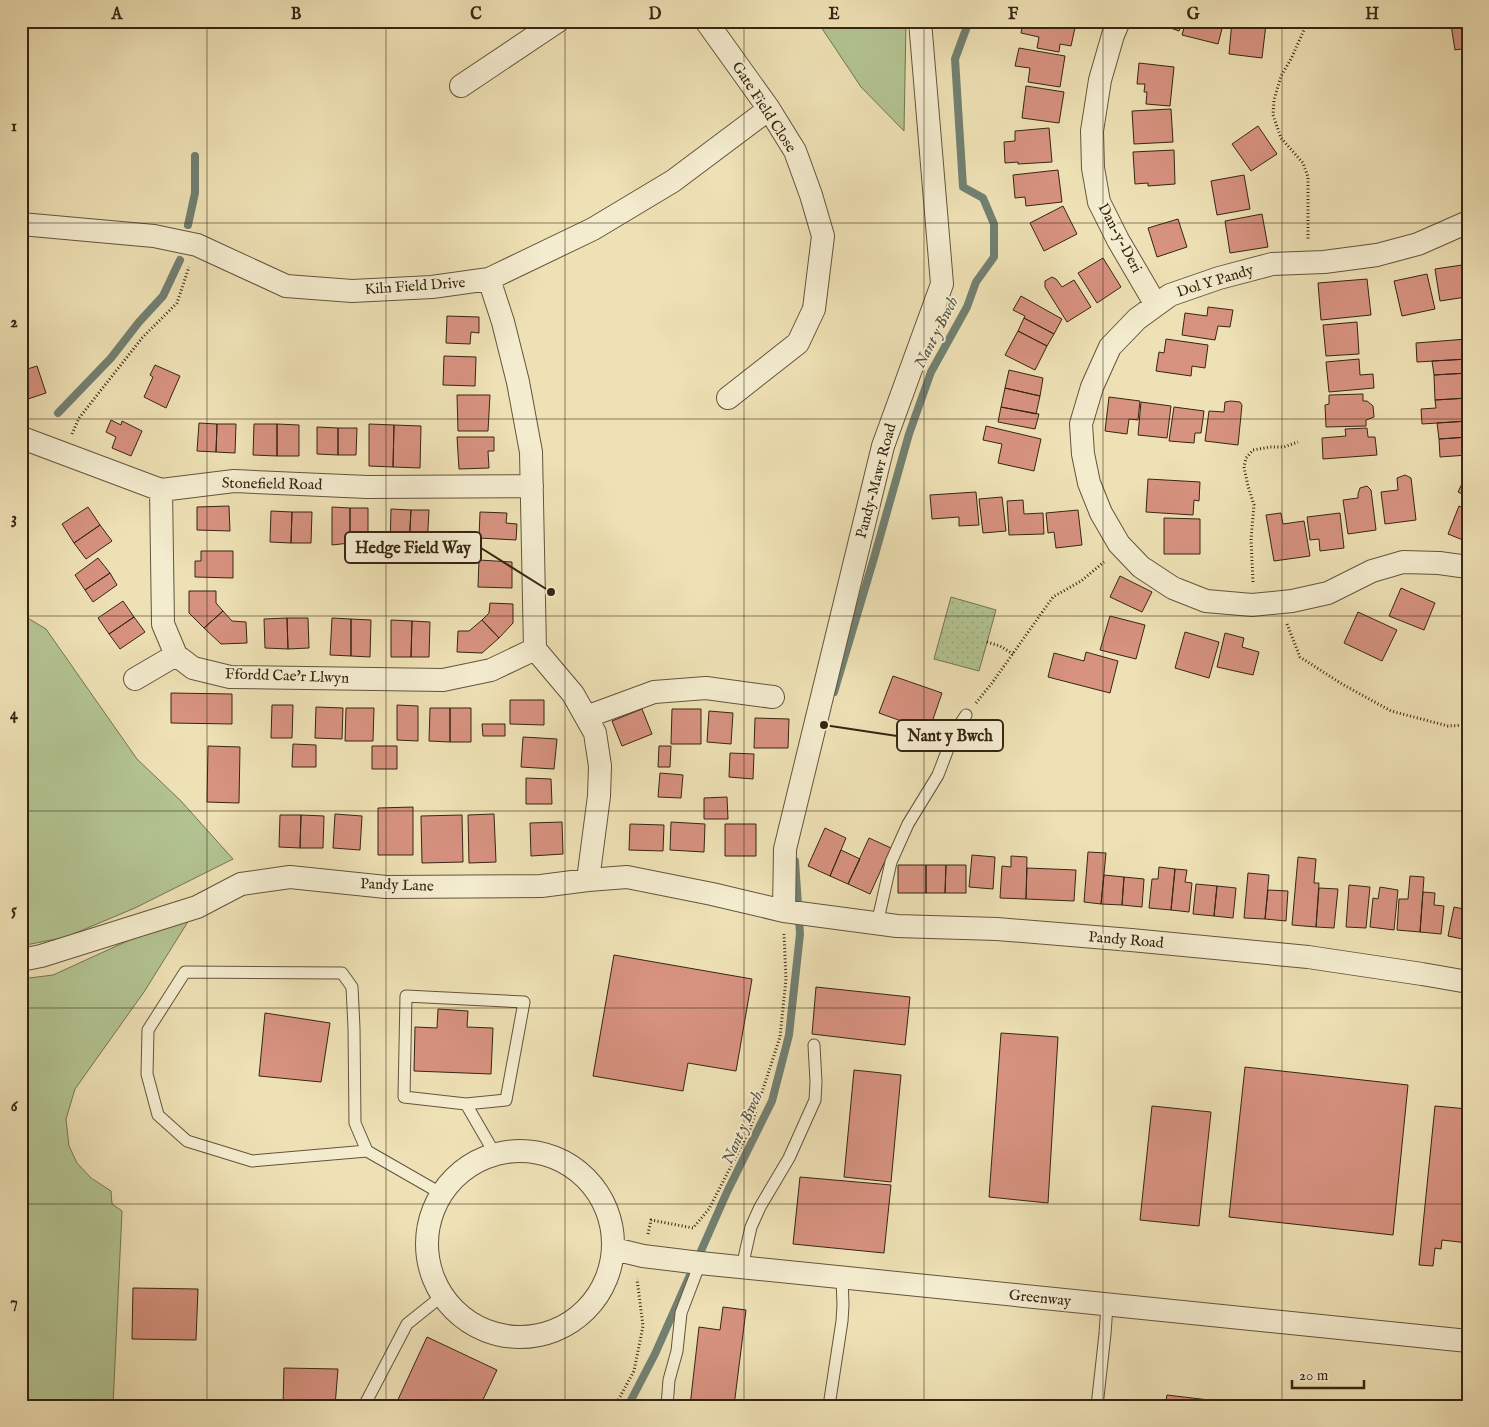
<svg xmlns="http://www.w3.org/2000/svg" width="1489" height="1427" font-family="'IM FELL English',serif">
<defs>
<pattern id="park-dots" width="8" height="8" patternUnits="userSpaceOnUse" patternTransform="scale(1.25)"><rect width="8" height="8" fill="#b3c492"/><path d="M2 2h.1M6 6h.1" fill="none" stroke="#9ba87d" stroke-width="1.8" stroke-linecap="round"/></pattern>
</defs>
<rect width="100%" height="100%" fill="#eee1b5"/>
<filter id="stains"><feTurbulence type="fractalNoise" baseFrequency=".004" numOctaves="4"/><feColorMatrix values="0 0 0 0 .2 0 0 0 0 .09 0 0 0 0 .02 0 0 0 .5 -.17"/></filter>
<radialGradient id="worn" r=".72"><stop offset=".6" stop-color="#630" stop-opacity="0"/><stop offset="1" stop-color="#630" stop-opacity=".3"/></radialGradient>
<!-- grass -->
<path fill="#b3c492" stroke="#747452" d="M817,21H906L904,131L861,87Z
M21,614L46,629L137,759L181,801L233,859L135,908L66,937L21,946Z
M189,920L144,992L75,1089L66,1119L69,1146L77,1163L91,1178L111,1191L112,1204L122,1211L113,1406H21V979L53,975L134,938Z"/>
<!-- park -->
<path fill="url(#park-dots)" stroke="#747452" d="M951,597L996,610L979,671L934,659Z"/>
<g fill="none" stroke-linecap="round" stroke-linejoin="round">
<!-- stream -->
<path stroke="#728072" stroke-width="8" d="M188,225L195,193V156
M58,413L111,358L139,322L163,296L180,260
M834,692L874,558L909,434L931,372L967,307L976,282L994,257V224L983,198L963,187L955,59L969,21
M697,1260L727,1192L772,1101L789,1035L800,934L795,861
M628,1406L655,1354L690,1275"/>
</g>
<!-- building -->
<path fill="#d79280" stroke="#362513" d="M1023,21H1067L1076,23L1071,46L1060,44L1059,52L1037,48L1039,37L1021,33Z
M1151,21H1183L1179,31Z
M1186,21H1224L1218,44L1182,35Z
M1232,21H1248L1266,24L1262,58L1229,54Z
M1468,23V48L1455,50L1451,25Z
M1019,48L1065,56L1060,87L1028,82L1030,68L1015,66Z
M1139,63L1174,67L1170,106L1146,104L1147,92H1144L1145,84H1137Z
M1026,86L1064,92L1059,123L1022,118Z
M1171,109L1173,142L1134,144L1132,111Z
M1258,126L1277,154L1251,171L1232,144Z
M1049,128L1052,162L1018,164V162L1005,163L1004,142L1015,141V131Z
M1174,150L1175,184L1148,186V183L1135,184L1133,152Z
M1058,170L1062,202L1026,206L1025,197L1015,198L1013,175Z
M1244,175L1250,209L1217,215L1211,181Z
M1063,206L1077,234L1044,251L1030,223Z
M1262,214L1268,247L1230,253L1225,221Z
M1178,219L1187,247L1157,257L1148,228Z
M1103,258L1121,287L1097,303L1078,273Z
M1462,265L1466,297L1440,301L1435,269Z
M1427,274L1435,309L1402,316L1394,281Z
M1052,277L1056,279L1062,287L1074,280L1091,307L1067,322L1045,287V281Z
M1367,279L1371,315L1321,320L1318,283Z
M1021,296L1062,319L1054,334L1024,318L1025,316L1013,310Z
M1208,307L1233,310L1230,327L1218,326L1215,340L1182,335L1185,313L1207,316Z
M447,316L479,317V333L471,332L470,344L446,343Z
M1024,318L1054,334L1047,346L1018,331Z
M1357,322L1359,354L1326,356L1323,325Z
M1018,331L1047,346L1035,370L1005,355Z
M1166,339L1208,345L1205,368L1192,366L1191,376L1156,371L1159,352L1164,353Z
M1467,339L1468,359L1417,362L1416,343Z
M444,356L476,357L475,386L443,385Z
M1359,359L1360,375L1373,374L1374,388L1329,392L1326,362Z
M1468,359V373L1434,375L1432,361Z
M155,365L180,376L166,408L144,397L153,377L150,375Z
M37,366L46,393L28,399L21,379V371Z
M1009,370L1043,378L1040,396L1005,388Z
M1468,373V398L1435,400L1434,375Z
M21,379L28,399L21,401Z
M1005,388L1040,396L1036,414L1001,407Z
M1363,394V401H1367L1373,406L1374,417L1366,420V426L1326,427L1325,405L1329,404V395Z
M457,395H490L488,431H458Z
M1109,397L1140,401L1138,420L1129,419L1127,434L1105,431Z
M1468,398V421L1422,424L1421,409L1436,408L1435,400Z
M1231,401L1240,402L1242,405L1238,445L1205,441L1209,411L1224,412L1225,402Z
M1141,402L1171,406L1167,438L1138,435Z
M1001,407L1039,414L1035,429L998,422Z
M1174,407L1204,411L1201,433H1195L1194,443L1169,441Z
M111,420L121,425L122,421L142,431L131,456L112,448L116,437L106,432Z
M1468,421V437L1439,439L1437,423Z
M199,423L217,424L216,452L197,451Z
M217,424H236L235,453L216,452Z
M254,424H277V456L253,455Z
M277,424L299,425V456H277Z
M369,424L394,425L393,467L369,466Z
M394,425L421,426L420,468L393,467Z
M986,426L1041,439L1034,471L998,463L1002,444L983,440Z
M317,427L338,428V455L317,454Z
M338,428H357L356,455H338Z
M1367,428L1368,437H1375L1377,455L1323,459L1322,438L1346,436L1345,429Z
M457,437H494V451H488L489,468L459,469Z
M1468,437V455L1440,457L1439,439Z
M1468,471V497L1458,492Z
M1405,475L1411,478L1416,520L1385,524L1381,492L1398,490L1397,478Z
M1148,479L1200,482L1199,501L1194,500L1193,515L1146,512Z
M1367,486L1371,490L1376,530L1348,534L1343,500L1358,498V494L1360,488Z
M976,492L979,525L959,526V517L932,519L930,495Z
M1002,497L1006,531L983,533L979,499Z
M1023,500L1024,514L1043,513L1044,534L1009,535L1007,501Z
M229,506L230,531L197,530V507Z
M1459,506L1468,510V542L1448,534Z
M88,507L100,525L74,543L62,524Z
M332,507L350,508V543L332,545Z
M350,508H368V544L350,543Z
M391,509L411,510L409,546H390Z
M411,510H429L427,547L409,546Z
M1078,510L1082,545L1056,548L1054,532L1048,533L1046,513Z
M271,511L292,512L291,543L270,542Z
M292,512H312L311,543H291Z
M480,512L507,513L506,523L517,524L516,540L479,538Z
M1281,513L1283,524L1304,521L1310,556L1274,561L1266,515Z
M1340,513L1344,548L1320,551L1319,539L1310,540L1307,517Z
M1164,518L1200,519V554H1164Z
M100,525L112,541L86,559L74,543Z
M201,551H233V578L195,577V561H201Z
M98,558L110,573L85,590L75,575Z
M479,560L512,562V588L478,587Z
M110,573L117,585L93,602L85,590Z
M1120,576L1152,592L1142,612L1110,597Z
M1401,588L1435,603L1424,630L1389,616Z
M189,591H216V603L223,611L204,628L189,613Z
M123,601L134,617L109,634L98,618Z
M490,603L513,604V623L499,638L482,620L489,613Z
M223,611L232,621L246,622L247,643L221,644L204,628Z
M1358,612L1397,630L1382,661L1344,643Z
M1110,616L1145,625L1136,659L1100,650Z
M134,617L145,632L120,649L109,634Z
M287,618H308L309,648L288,649Z
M287,618L288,649L265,648L264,619Z
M332,618L351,619V656L330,655Z
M1468,618V638L1462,636Z
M351,619L371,620L370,657L351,656Z
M391,620L412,621L411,657H391Z
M482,620L499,638L482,653L457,652L458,631H469Z
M412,621L430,622L429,657H411Z
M1185,632L1219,642L1209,678L1175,668Z
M1225,633L1244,638L1242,647L1259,652L1253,675L1217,667Z
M1086,652L1118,661L1110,693L1048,677L1054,653L1084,661Z
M893,676L942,693L929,731L879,713Z
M171,693L232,694V724L171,723Z
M510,700H544V725L510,724Z
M272,705H293L292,738H271Z
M397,705L418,706V741L397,740Z
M316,707L343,708L342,739L315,738Z
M346,708H374L373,741H345Z
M430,708H450V742L429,741Z
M450,708H471V742H450Z
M642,709L652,734L622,746L612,721Z
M672,709H701V744H671Z
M709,711L733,713L731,744L707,742Z
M755,718L789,719L788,748H754Z
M482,724H505V736H483Z
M523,737L557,739L554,769L521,767Z
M293,744L316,745V767H292Z
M208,746L240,747L239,803L207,802Z
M372,746H397V769H372Z
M659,746H671L670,767H658Z
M730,753L754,754L753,779L729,777Z
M660,773L683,775L681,798L658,797Z
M526,778L551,779L552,804H526Z
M727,797L728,819H704V798Z
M413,807V855H378V808Z
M335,814L362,816L360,850L333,848Z
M494,814L496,862L469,863L468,815Z
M280,815H301L300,848L279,847Z
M301,815L324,816L323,848H300Z
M462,815L463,862L422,863L421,816Z
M562,822L563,854L531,856L530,823Z
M671,822L705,824L704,852L670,850Z
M630,824L664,825L663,851L629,850Z
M725,824H756V856H725Z
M825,828L846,838L830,876L808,866Z
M869,838L891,848L870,894L848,884Z
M841,850L860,859L848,884L830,876Z
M1088,852L1106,853L1101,904L1084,902Z
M972,855L995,857L993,889L969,887Z
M1011,856L1027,857L1026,899L1000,898L1002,866L1011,867Z
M1298,857L1316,859L1314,883H1319L1316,927L1292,925Z
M898,865H926V893H898Z
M926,865H946L945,893H926Z
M946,865H966V893H945Z
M1159,867L1175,869L1171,910L1149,908L1152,879H1158Z
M1027,868L1076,870L1074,901L1026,899Z
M1175,869L1187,870L1185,882L1192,883L1189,912L1171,910Z
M1248,873L1269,875L1265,919L1244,918Z
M1104,875L1124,877L1122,905L1101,904Z
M1410,876L1424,877L1420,932L1397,930L1399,899H1408Z
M1124,877L1144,879L1142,907L1122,905Z
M1196,884L1217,886L1214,916L1193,914Z
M1349,885L1370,887L1366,928L1346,927Z
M1217,886L1236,888L1233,918L1214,916Z
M1380,887L1398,890L1394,930L1370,927L1373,898L1378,899Z
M1319,888L1338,889L1334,928L1316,927Z
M1268,890L1288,891L1286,921L1265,919Z
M1423,892L1435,893L1434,905L1444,906L1441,934L1420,932Z
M1454,907L1468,910V940L1448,936Z
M614,955L752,979L736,1071L688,1063L683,1091L593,1076Z
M816,987L910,997L905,1045L812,1034Z
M438,1009L468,1011L467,1027L493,1028L491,1074L414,1071L415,1027L437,1028Z
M265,1013L330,1023L321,1082L259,1076Z
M1001,1033L1058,1037L1048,1203L989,1197Z
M1245,1067L1408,1085L1393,1235L1229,1217Z
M854,1070L901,1075L891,1182L844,1177Z
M1152,1106L1211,1112L1199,1226L1140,1220Z
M1435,1106L1468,1109V1243L1442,1240L1441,1249L1435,1248L1433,1266L1419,1265Z
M800,1177L891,1185L884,1253L793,1244Z
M133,1288L198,1289L196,1340L132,1339Z
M723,1307L746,1310L734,1406H690L699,1327L720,1330Z
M427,1337L497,1370L480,1406H395Z
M284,1368L338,1369L335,1406H283Z
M1167,1395L1251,1405L1165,1406Z"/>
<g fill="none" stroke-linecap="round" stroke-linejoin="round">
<defs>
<path id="lane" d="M877,924L891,862L908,824L938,775L954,733L966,715
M406,996L524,1002L506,1100L466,1104L404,1097Z
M466,1104L495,1154
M367,1151L252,1161L187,1141L158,1115L147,1074L148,1030L185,972L342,973L352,987L354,1028L355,1123L367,1151L442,1194
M742,1267L751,1227L760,1207L789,1158L815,1100L816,1082L814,1045
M364,1406L407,1324L442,1296
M667,1406L669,1380L677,1351L681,1313L700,1263
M829,1406L842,1321L843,1305L842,1278
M1097,1406L1105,1334L1107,1305"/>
<path id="street" d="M706,21L769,109L795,151L811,195L823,236L814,309L798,343L728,398
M1119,21L1113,35L1100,80L1092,131L1093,168L1099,202L1118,240L1156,305
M461,86L558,21
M1468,222L1418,244L1377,255L1324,262L1272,264L1219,278L1170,295L1137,319L1110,347L1092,387L1081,424L1083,454L1089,483L1101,513L1119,544L1141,567L1173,588L1206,601L1252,605L1292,601L1328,593L1372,571L1403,562L1439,563L1468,567
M21,224L154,236L197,245L286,286L352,291L432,287L489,279L593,229L673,181L769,109
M489,279L503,322L518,382L531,452L535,649
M21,439H25L161,490L234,481L367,487L532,486
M161,490L163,624L176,655L193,668L230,677L443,680L491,670L535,649
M535,649L573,694L595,733L600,766L599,796L588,880
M135,679L176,655
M586,717L654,692L706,688L773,697
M784,911L785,849L883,446L942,284L920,21
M21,960L41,956L197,907L241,884L290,877L386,887L541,886L588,880L627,877L712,894L784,911L897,926L997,929L1131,940L1308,957L1422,974L1468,982
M427 1244a93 93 0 1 1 186 0a93 93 0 1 1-186 0Z
M614,1249L643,1256L700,1263L1468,1341"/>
</defs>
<!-- lane casing -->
<use href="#lane" stroke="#64543c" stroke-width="13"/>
<!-- street casing -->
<use href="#street" stroke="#64543c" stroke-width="24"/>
<!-- path -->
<path stroke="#362513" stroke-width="3" stroke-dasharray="1 2.5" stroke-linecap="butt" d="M1308,21L1291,59L1281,76L1274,100L1273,115L1281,138L1303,163L1308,177V240
M72,434L79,418L142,338L177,303L189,267
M1253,582L1251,539L1254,505L1248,486L1244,467L1246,458L1253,450L1270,447H1284L1298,442
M1287,624L1300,657L1342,684L1391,711L1448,726L1468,725
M987,642L1000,646L1013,654
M976,703L992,683L1053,597L1081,581L1104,562
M648,1234L651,1220L693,1228L709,1209L750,1129L780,1037L786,979L784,934
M615,1406L634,1371L643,1326L637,1279"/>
<!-- lane -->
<use href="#lane" stroke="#f4eccf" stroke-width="11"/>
<!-- street -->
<use href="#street" stroke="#f4eccf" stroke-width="22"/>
</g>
<!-- grid -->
<path fill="none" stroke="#362513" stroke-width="1" stroke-opacity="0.55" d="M207,21V1406M386,21V1406M565,21V1406M744,21V1406M924,21V1406M1103,21V1406M1282,21V1406M21,223H1468M21,419H1468M21,616H1468M21,811H1468M21,1008H1468M21,1204H1468"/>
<g text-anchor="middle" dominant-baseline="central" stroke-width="4" stroke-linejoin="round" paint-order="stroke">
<!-- street labels -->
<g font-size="15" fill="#362513" stroke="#f4eccf">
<text transform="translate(764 107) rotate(57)">Gate Field Close</text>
<text transform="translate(1120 238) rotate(62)">Dan-y-Deri</text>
<text transform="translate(1215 281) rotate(-17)">Dol Y Pandy</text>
<text transform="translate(415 286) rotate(-4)">Kiln Field Drive</text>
<text transform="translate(876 481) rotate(-75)">Pandy-Mawr Road</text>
<text transform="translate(272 484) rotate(1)">Stonefield Road</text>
<text transform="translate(287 676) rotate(2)">Ffordd Cae'r Llwyn</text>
<text transform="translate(397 885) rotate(2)">Pandy Lane</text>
<text transform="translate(1126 940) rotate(5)">Pandy Road</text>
<text transform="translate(1040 1298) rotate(6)">Greenway</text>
</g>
<!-- water labels -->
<g font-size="16" font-style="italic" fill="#545243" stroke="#f4eccf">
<text transform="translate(937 333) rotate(-63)">Nant y Bwch</text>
<text transform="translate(743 1128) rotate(-66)">Nant y Bwch</text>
</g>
</g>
<!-- callouts -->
<path fill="none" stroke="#362513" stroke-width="2" d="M551 592L481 548M824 725L897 736"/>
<g fill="#362513" stroke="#f4eccf" stroke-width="2">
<circle cx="551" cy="592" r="5"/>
<circle cx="824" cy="725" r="5"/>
</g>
<g fill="#f4eccf" stroke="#362513" stroke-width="2">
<rect x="345" y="532" width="136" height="31" rx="5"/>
<rect x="897" y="720" width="106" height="31" rx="5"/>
</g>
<g font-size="16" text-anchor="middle" font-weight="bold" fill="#362513">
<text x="413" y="553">Hedge Field Way</text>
<text x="950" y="741">Nant y Bwch</text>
</g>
<!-- margin -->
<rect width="1489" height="1427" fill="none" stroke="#eee1b5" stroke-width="55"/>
<!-- scale -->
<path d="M1292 1380v8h72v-8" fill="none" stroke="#362513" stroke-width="2.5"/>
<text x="1299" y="1380" font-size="15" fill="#362513" stroke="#f4eccf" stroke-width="4" paint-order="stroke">20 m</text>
<rect x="28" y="28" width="1434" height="1372" fill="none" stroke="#362513" stroke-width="2"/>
<g font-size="16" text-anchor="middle" font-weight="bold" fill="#362513">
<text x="117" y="19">A</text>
<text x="296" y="19">B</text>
<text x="476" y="19">C</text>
<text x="655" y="19">D</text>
<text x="834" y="19">E</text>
<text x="1013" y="19">F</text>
<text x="1193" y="19">G</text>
<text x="1372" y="19">H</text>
<text x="14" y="131">1</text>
<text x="14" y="327">2</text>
<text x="14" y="523">3</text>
<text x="14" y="719">4</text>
<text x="14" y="915">5</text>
<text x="14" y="1111">6</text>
<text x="14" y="1307">7</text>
</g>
<rect width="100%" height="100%" filter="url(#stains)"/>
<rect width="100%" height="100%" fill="url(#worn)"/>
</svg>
